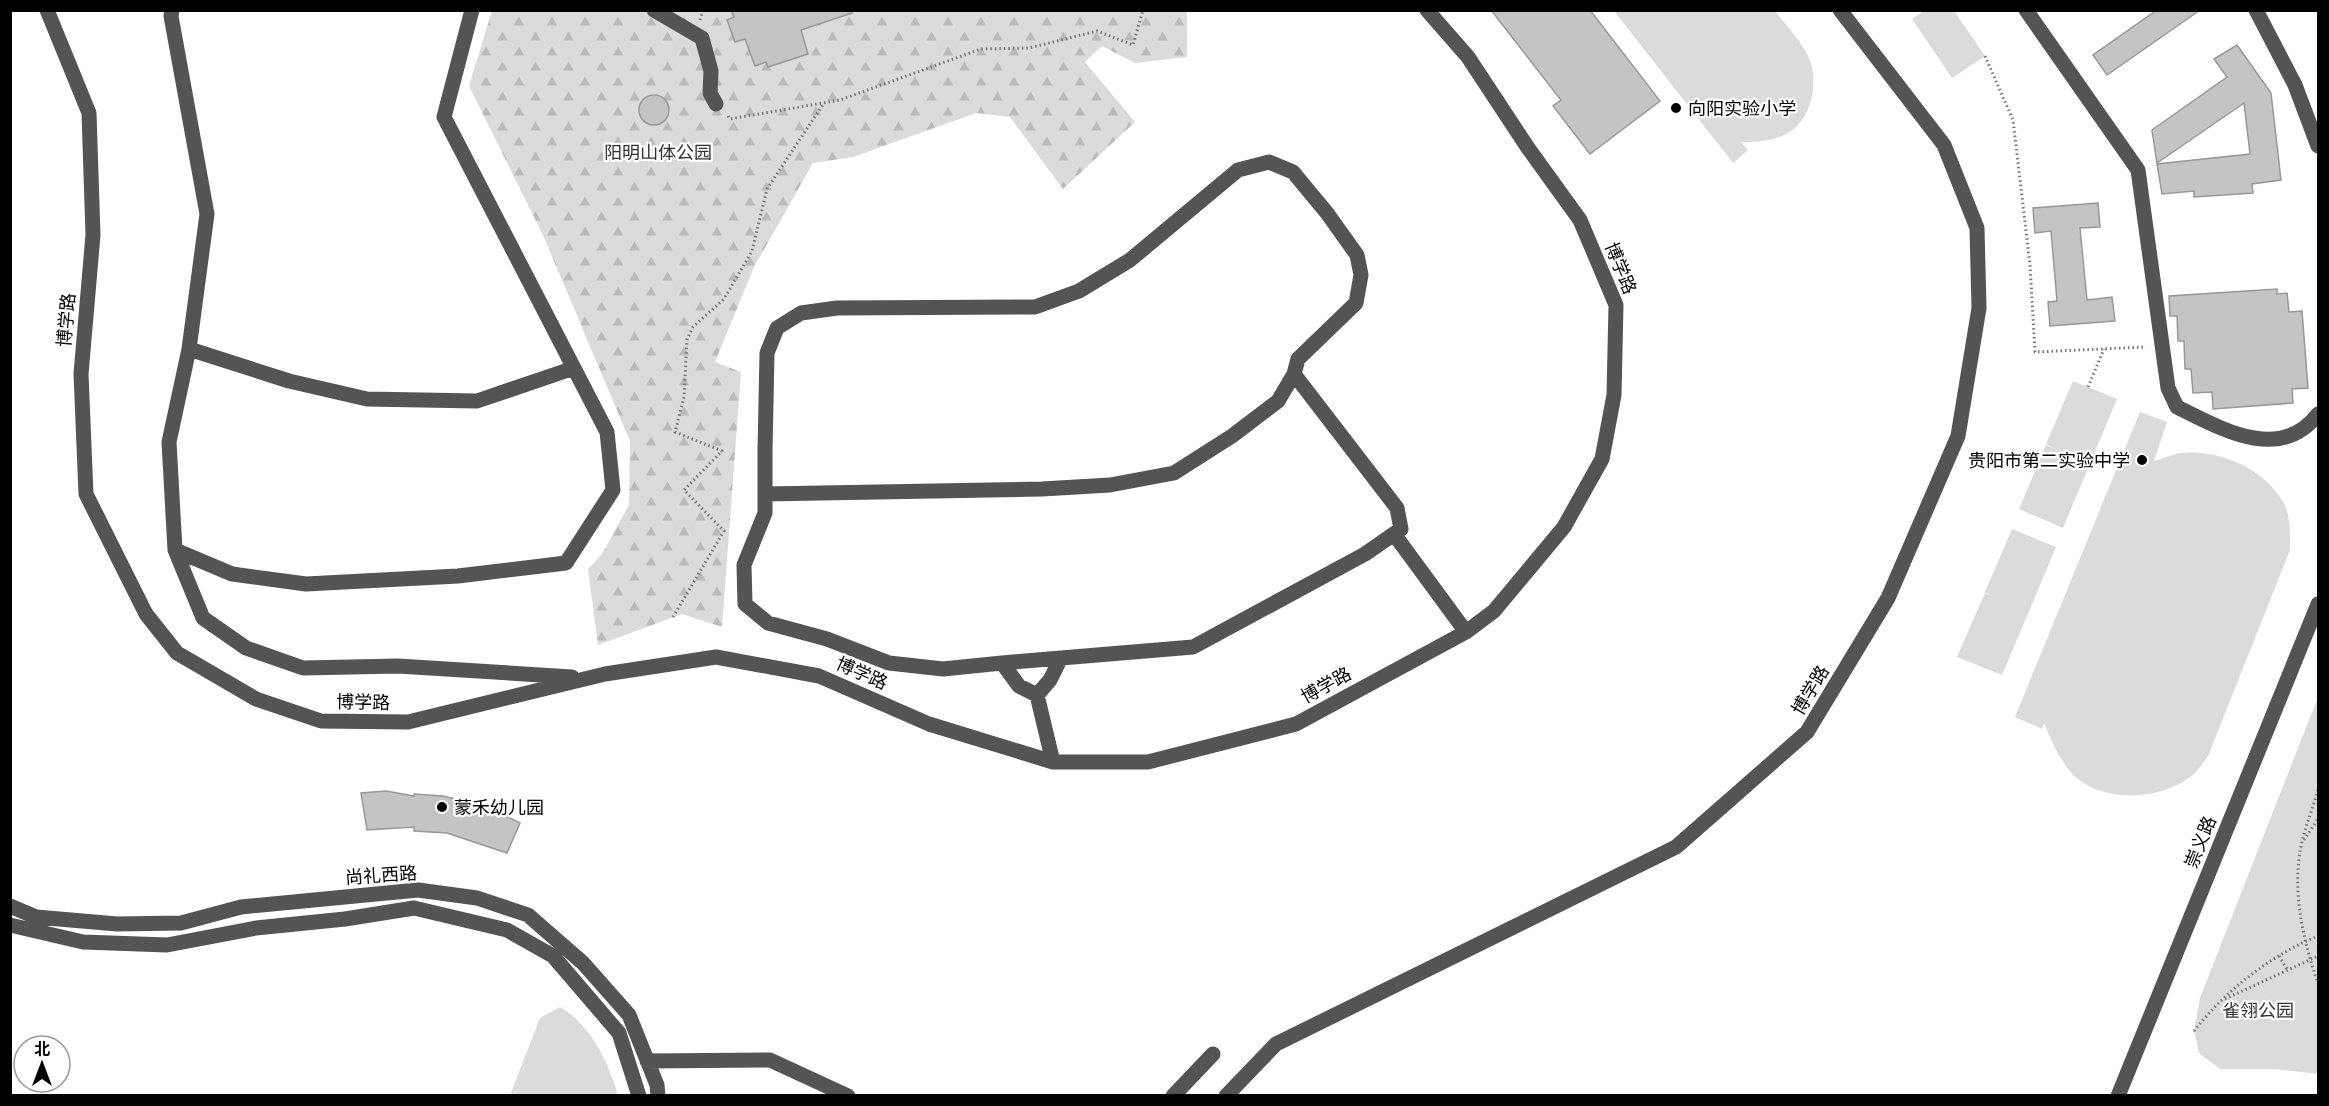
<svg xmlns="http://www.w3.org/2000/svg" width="2329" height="1106" font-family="Roboto,'Noto Sans SC',sans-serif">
<defs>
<pattern id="forest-firs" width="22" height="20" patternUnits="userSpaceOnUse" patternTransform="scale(1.5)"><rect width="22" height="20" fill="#dbdbdb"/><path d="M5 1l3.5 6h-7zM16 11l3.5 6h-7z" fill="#bababa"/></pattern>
</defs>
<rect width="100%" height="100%" fill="#fff"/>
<!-- green -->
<path fill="#dbdbdb" d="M1614,11H1775C1786,25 1800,40 1808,56C1818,76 1814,109 1797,126C1784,140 1759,143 1741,142L1748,150L1733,163Z
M1924,11H1954L1985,56L1952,78L1912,19Z
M2073,381L2117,399L2063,528L2019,509L2046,445L2057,450L2046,444Z
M2140,412L2167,422L2154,461C2163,459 2172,454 2181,453C2217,449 2262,467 2282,500C2291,514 2290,534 2290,550L2208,756C2203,763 2197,772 2190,777C2162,798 2116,802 2085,784C2064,772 2053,744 2044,723L2042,729L2015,717Z
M2012,529L2056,547L2002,675L1957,657L1985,593L1992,596L1985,592Z
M2318,697V1074L2274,1069H2220L2199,1053L2194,1031L2200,998Z
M560,1007C591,1025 608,1062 618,1095H510L540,1018Z"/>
<!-- forest -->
<path fill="url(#forest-firs)" d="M492,11H1187V57L1135,63L1102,46L1085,62L1135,122L1063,189L1010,117L976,113L853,157L813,163L754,267L715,362L741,372L722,627L682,614L598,645L588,569L602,554L629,505L630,441L543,235L469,86Z"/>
<!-- building -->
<path fill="#c4c4c4" stroke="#989898" stroke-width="1.5" d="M731,10H851L852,13L801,30L808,54L768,67L766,62L755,66L745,39L735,42L727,20L734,17Z
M1491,10H1590L1660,101L1590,154L1553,106L1561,100Z
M2157,10H2200L2107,75L2093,55Z
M2237,45L2271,93L2281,180L2252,184L2253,193L2194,197V191L2162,194L2157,164L2250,154L2244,103L2157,163L2152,130L2227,77L2214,59Z
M639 110a15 15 0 1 1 30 0a15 15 0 1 1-30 0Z
M2098,203L2100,227L2080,228L2087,300L2112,297L2115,321L2050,326L2048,302L2057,301L2051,231L2035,233L2033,208Z
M2277,289V294L2287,293L2289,312L2302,311L2308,388L2292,389L2293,403L2213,409L2212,392L2193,393L2191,369H2185L2184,341H2178L2177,316H2170L2169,296Z
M386,791L414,796V794L443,796L468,802L493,809L520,823L507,853L447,833L414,831V827L367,830L361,793Z"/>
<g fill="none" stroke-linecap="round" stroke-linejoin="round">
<!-- path -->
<path stroke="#767676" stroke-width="3" stroke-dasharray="1.5 3" stroke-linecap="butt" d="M700,20L703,10
M1985,56L2013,120L2030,265L2035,352L2146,347
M728,116L730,119L840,100L981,49L1029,48L1097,31L1133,45L1143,10
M2088,387L2104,349
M673,617L724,531L684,490L722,451L675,432L684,397L687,339L693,327L724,299L752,251L767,189L824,103
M2318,790C2313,807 2306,825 2302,842C2291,888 2303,941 2318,983
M2304,840L2318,819
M2279,956L2287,969
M2225,999L2318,956
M2194,1031C2225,991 2271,955 2318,936"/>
<!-- minor -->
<path stroke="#545454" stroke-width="15" d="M47,10L89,113L93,235L81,374L86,494L146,614L177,653L256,699L321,721L408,722L605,674L716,657L819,676L929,724L1053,762H1148L1296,724L1466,632L1494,611L1564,527L1602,459L1614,395L1616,305L1580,220L1528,148L1468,57L1427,10
M172,10L171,16L207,214L189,349L169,442L175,550L203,618L246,648L303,668L398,666L572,677
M654,10L702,38L711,71L710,93L716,104
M2026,10L2138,170L2168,388L2177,407C2220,428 2280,464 2318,414
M2256,10L2295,85L2318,146
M189,349L289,381L367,399L477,401L574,368
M765,494L1042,489L1110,485L1174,473L1232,436L1278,401L1294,374L1298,359L1356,303L1361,275L1357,255L1327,213L1293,172L1269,162L1238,170L1130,260L1079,291L1035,307L837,308L801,313L777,328L767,353L765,451V513L744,565L745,604L768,623L827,639L889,663L943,669L1002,663L1019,686L1037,695
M1394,534L1466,632
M175,550L232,574L306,584L458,576L566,563L613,490L607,432L444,117L472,10
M1002,663L1061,658
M1053,762L1037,695L1050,680L1061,658L1193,647L1365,554L1401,529L1397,508L1294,374
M10,906L36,917L117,924L181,923L241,907L418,890L477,898L528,915L583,963L629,1015L657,1085L658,1096
M10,925L83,942L167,945L256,928L345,919L414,908L507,930L553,956L619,1033L639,1096
M647,1061L770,1060L848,1096
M1173,1096L1213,1054
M1226,1096L1276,1044L1676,847L1807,732L1888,598L1958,436L1979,308L1977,228L1944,145L1840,10
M2118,1096L2318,604"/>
</g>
<!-- markers -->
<g fill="#000" stroke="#fff" stroke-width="2">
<circle cx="1676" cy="108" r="6"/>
<circle cx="2142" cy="460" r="6"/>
<circle cx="442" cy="807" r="6"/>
</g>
<g text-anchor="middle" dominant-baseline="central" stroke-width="4.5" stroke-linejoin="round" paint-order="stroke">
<!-- poi labels -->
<g font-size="18" fill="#000" stroke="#fff" text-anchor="start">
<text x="1688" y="108">向阳实验小学</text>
<text x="2130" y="460" text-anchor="end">贵阳市第二实验中学</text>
<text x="454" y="807">蒙禾幼儿园</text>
</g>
<!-- park labels -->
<g font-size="18" fill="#323232" stroke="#fff">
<text x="658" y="152">阳明山体公园</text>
<text x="2258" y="1010">雀翎公园</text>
</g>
<!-- street labels -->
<g font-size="18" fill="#000" stroke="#fff">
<text transform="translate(1621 268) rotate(68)">博学路</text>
<text transform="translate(66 320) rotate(-85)">博学路</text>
<text transform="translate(862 673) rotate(24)">博学路</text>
<text transform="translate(1326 685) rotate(-29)">博学路</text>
<text transform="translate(1810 690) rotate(-59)">博学路</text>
<text transform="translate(363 702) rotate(1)">博学路</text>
<text transform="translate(2200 842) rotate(-68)">崇义路</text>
<text transform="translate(381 875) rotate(-4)">尚礼西路</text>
</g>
</g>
<!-- border -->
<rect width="2329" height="1106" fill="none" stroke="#000000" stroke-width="24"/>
<!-- north arrow -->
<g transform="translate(42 1064)"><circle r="28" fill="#ffffff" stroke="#999999" stroke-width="1.5"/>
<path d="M0-4.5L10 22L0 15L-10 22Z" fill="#000000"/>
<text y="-9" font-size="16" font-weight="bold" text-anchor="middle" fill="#000000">北</text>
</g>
</svg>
